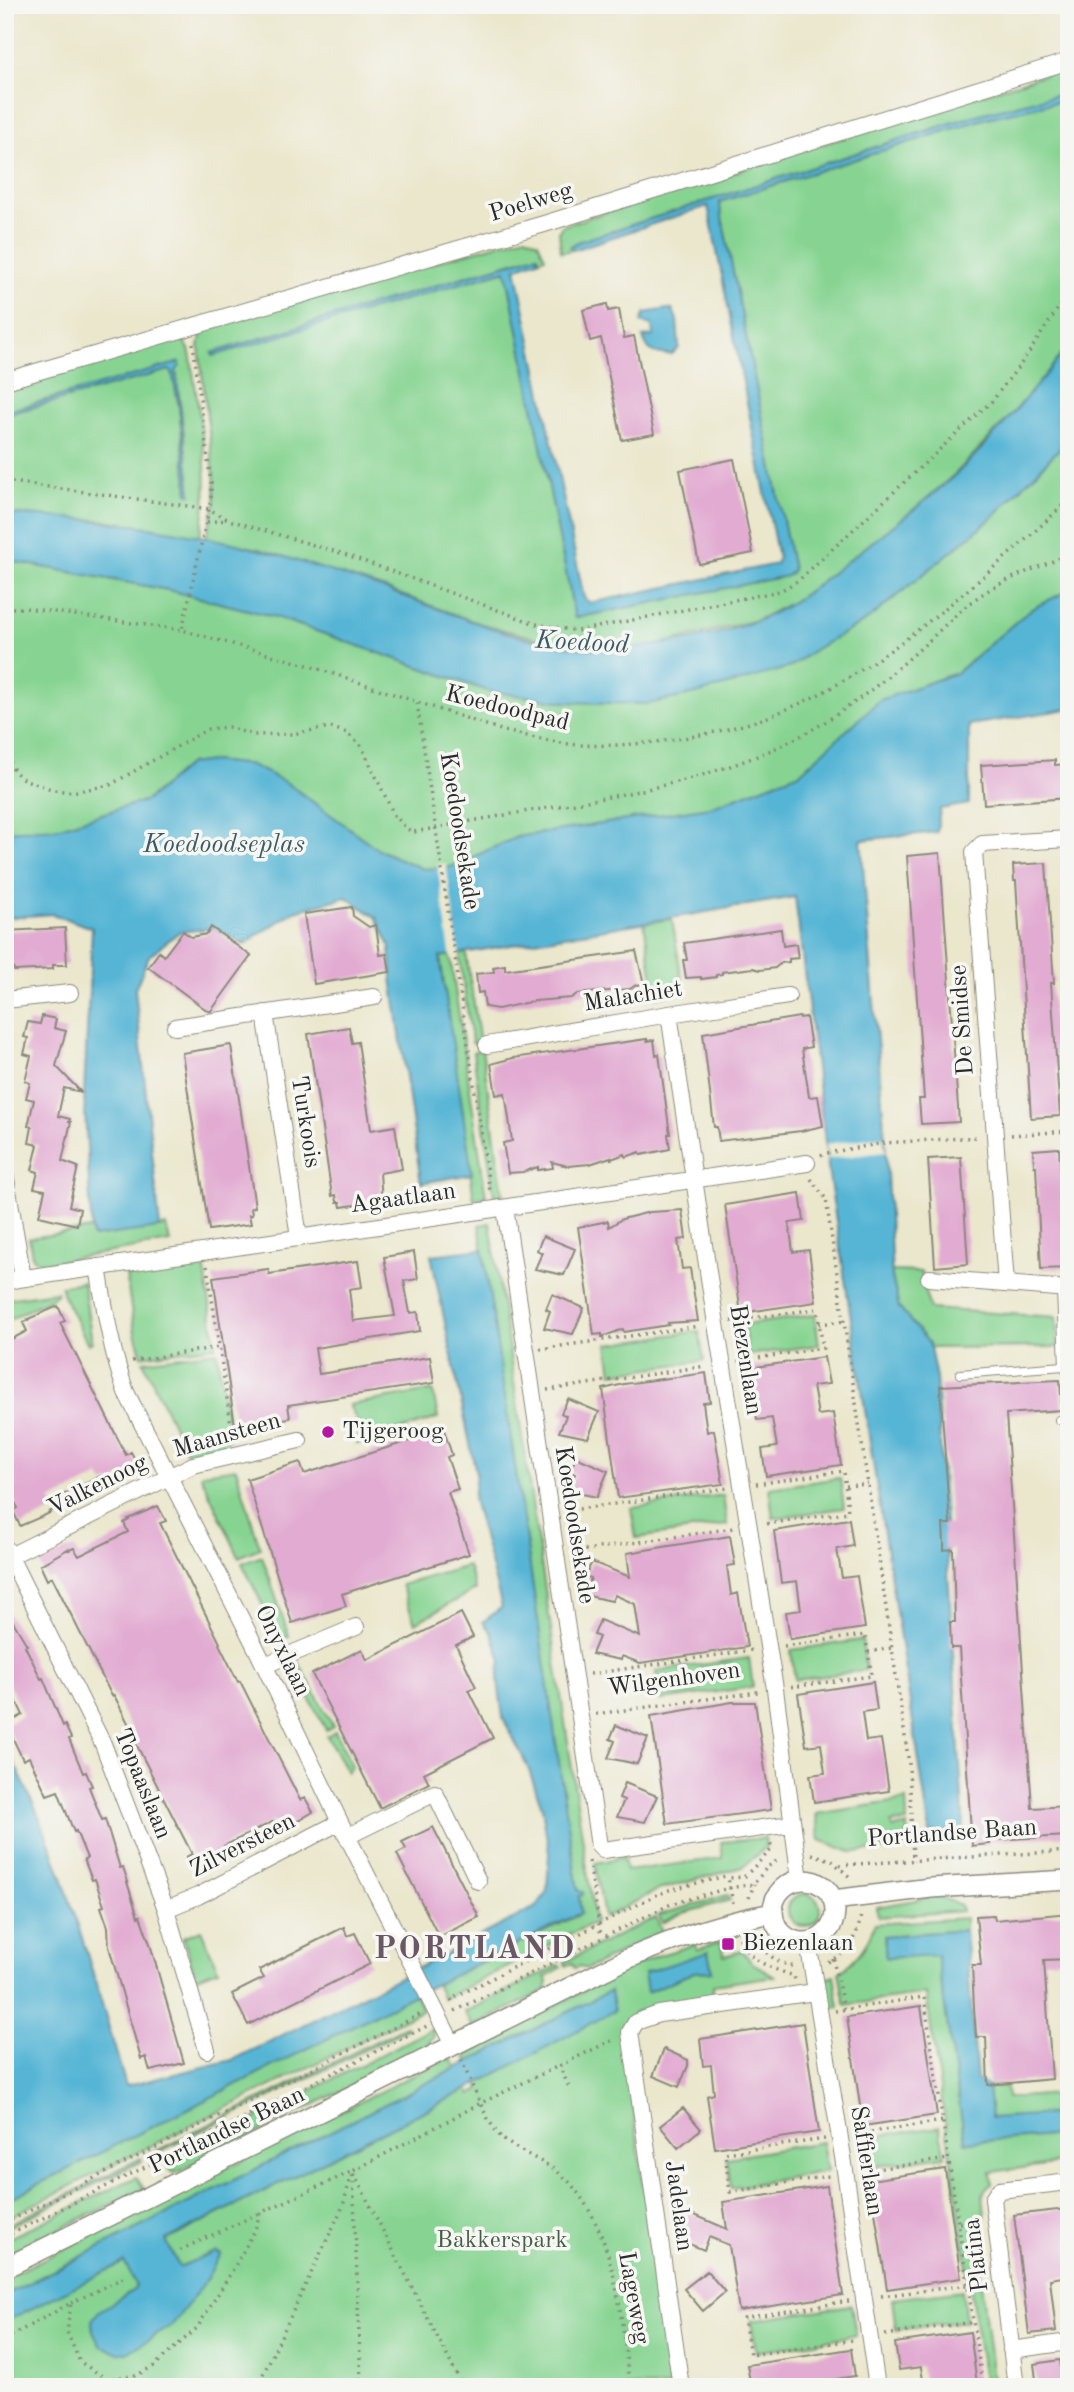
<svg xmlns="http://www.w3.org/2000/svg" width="1074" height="2392" font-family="'Old Standard TT',serif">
<rect width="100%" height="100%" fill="#f6f6f2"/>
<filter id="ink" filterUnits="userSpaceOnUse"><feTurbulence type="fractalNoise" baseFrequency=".0143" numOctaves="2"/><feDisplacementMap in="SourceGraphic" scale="14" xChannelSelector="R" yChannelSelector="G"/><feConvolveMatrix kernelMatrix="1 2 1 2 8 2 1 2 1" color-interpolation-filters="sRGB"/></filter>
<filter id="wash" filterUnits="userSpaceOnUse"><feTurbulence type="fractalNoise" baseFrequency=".00686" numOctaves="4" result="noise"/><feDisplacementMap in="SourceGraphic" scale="28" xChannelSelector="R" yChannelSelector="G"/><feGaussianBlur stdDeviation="1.57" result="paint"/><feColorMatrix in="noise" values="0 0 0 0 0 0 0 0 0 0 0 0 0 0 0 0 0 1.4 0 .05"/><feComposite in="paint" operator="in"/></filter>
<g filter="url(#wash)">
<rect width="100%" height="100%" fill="#ebe7cd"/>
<!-- green -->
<path fill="#87d492" stroke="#59805e" stroke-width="2" fill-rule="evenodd" d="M1069,67V92L980,114L935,128L578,242L572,245L573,250L561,252L559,231L562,226Z
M1069,99V346L1018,408L955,474L899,522L795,601L757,620L647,647L601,649L570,647L478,623L386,589L259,549L206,538L215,503V483L199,347L202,329L526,236L538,242L545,257L538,260L539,257L536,255L212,353L213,355L506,270L575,618L790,574L793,570L719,202L987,118Z
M180,335L189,349L191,358C198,411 215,486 199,537L111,521L5,514V415L169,370L172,372L179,407L188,494H191L176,371L177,368L69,393L5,412V387Z
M1069,435V590L1031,609L956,673L880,700L800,773L710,807L517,837L451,867L423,869L379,850L287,783L251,765L212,761L189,764L147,800L57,828L5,831V560L168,590L276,617L488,691L566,702L647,704L790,667L817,648L866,621L992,518L1058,450Z
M672,919L684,992L656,997L644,923Z
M466,953L480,1043L474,1044L472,1042L459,954Z
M450,955L486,1197L474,1199L440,957Z
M482,1049L503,1195L494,1196L473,1052Z
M490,1223L595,1922L443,1999L436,1984L581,1914L579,1896L582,1892H578L479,1225Z
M166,1226L170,1242L47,1263L37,1261L32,1256L29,1238L91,1229L92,1237Z
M204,1264L216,1346L142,1356L135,1333L126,1275Z
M891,1271L922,1272V1282L930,1309L1056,1317L1058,1347L929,1348V1343L899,1308Z
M83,1282L92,1342L88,1344L62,1293L61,1286Z
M57,1292V1295L5,1322V1299Z
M815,1315L819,1345L748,1355L744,1325Z
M699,1331L704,1361L612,1373L608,1344Z
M217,1351L230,1437L226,1443L186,1452L180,1440L184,1446L186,1444L183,1437L179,1438L143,1361Z
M430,1391H433L438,1418L357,1444L359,1425L349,1405Z
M236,1468L260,1548L239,1557L201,1476L203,1473Z
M840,1478L844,1508L773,1518L769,1488Z
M723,1495L727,1525L636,1538L631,1508Z
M262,1556L289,1636L280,1640L242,1563Z
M468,1566L475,1590L415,1623L401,1585Z
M862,1640L866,1670L795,1680L791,1650Z
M749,1658L753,1687L661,1700L657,1671Z
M297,1663H299L332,1724L333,1726L326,1730L293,1667Z
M335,1731L352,1766L347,1772L327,1736Z
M906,1800L907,1822L891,1823L892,1828L907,1826L908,1848L851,1852L820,1840L816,1814Z
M765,1838L766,1847L743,1867L658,1890L604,1918L595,1863L624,1857L626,1871L723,1858L721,1842Z
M788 1910a16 16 0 1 1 32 0a16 16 0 1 1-32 0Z
M728,1895L730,1900L680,1914L662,1923L659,1915Z
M937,1896L961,1905L962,1911L878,1917L877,1907Z
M656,1917L662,1932L587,1969L580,1966L575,1968L572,1963L566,1966L564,1962Z
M965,1918V1930L884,1936L886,1958L937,1954L965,2142L1069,2135V2162L991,2172L992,2184L985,2189L983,2195L985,2217L973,2219L994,2387H985L926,1994L845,2005L839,1972C857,1959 868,1946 874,1924Z
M201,1930L218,1969L196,1978L183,1937Z
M720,1942L724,1956L743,1951L751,1962L775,1976L713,1985V2000L635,2012L623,2030L670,2387H5V2317L124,2262L136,2284L135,2289L92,2320L93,2331L100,2343L212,2253L179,2267L165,2241L468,2089L470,2094L481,2089L479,2083L610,1992L468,2062L465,2056L485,2045L484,2042L621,1972L657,1956L696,1944L697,1950ZM708,1952L712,1971L694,1972L647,1992Z
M559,1965L561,1968L545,1977L548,1982L546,1990L473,2027L465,2012Z
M834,1975L839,2007L826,2008L825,1978Z
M415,1994L423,2010L5,2219V2201Z
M406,2026L407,2029L147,2158L146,2156Z
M433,2028L434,2035L425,2049L179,2172L174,2173L169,2169L167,2164Z
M450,2057L457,2068L5,2295V2283L10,2281L9,2276Z
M1006,2086L1007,2098L1069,2093V2113L991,2119L988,2087Z
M939,2127L945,2156L872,2167L867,2137Z
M822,2142L827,2171L731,2188L727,2158Z
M141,2158L142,2161L5,2229V2226Z
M136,2177L144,2189L5,2255V2240Z
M962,2290L966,2321L896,2330L892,2299Z
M851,2305L856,2335L756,2352L751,2321Z"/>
<!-- water -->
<path fill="#57b5d5" stroke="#417080" stroke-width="2" d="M1069,92V99L987,118L719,202L793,570L787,576L575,618L506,270L213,356L212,353L538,255V260L516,268L584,598L590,603L776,564L778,558L708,206L573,250L570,247L578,242L980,114Z
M668,309L673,310L677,320L679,348L672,354C657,355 647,353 643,337L653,336L652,325L641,322L645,313Z
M1069,346V435L1058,450L992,518L866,621L817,648L790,667L696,694L647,704L566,702L488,691L276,617L168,590L5,560V514C91,518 177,527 260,550C294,559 329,571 363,582C434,605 505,640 580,648C629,654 710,638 756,621C790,608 818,584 846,562C883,534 920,506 954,476C996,437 1032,390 1069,346Z
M180,362V366L176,371L191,494H188L179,407L172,372L169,370L5,415V412Z
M1069,590V709L969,725V804L940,809L937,832L861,840L886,1152L892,1277L899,1308L929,1343L936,1378L964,1830L930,1833L830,1182L795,897L440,957L472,1174L421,1183L392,978L390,946L377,918L346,897L295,911L244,944L215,928L179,932L149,956L135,989L160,1228L92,1237L84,1094L92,928L52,914L5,918V831L57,828L147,800L189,764L212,761L251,765L287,783L379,850L423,869L451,867L517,837L710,807L800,773L880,700L956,673L1031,609Z
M483,1249L578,1891L583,1892V1895L579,1896L581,1913L436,1984L5,2201V1744C16,1767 27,1789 37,1812C74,1901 99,1994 126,2086L232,2060L426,1964L538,1906L547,1891L549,1853L542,1807L527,1765L503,1718L498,1680L501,1660L492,1634L483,1622L502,1607L473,1499L476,1473L431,1255Z
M965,1930L977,2080L988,2087L991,2118L1069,2113V2135L965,2142L937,1955L886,1958L884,1936Z
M708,1952L712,1971L694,1972L647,1992L644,1973Z
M610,1991L614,2011L468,2089L166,2240L179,2267L216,2252L221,2254L202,2286L172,2325L127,2353L117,2352L101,2346L93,2331L92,2320L99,2311L135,2289L136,2284L124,2262L5,2322V2295Z"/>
<!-- pier -->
<path fill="#ebe7cd" d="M437,864H446L460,958L451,959Z
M883,1136L886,1152L828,1159L826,1144Z"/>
<g id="blocks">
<!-- building -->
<path fill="#e2abd2" d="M607,304L608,311L619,309L624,338L634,336L654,434L622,440L601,338L590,341L583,310Z
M734,459L753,553L699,564L680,470Z
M1055,760V765L1069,764V798L984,804L981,765Z
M940,853L959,1122L921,1124L919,1099H924L907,856Z
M1046,863L1054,983H1051L1060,1116L1031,1118L1016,881H1014L1013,865Z
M352,907L353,916L369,927L376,925L380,955L387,954L390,972L314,984L304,914Z
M211,927L251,956L211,1011H208L148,967L159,952L164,956L183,931L191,937L207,934Z
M65,928L67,965H53V969L14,971L13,967L5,968V931Z
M781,929L783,946L796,944L798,958L789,959V962L781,963L775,968L760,970L753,968L722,972V974L716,975V977L701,979V977L686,978L683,960H687L684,943Z
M636,951L644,984L636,985L630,989L577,994L571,998L534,1001L498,1009L485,1007L483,992L478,993L476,974L494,972L493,967L505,965V970Z
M42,1016L56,1019L54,1028L66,1031L56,1066L81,1092L64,1088L58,1116L70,1119L69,1122H71L62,1161L78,1167L69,1206L80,1209L77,1225L39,1216L45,1190L34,1188L38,1172L32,1170L38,1145L29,1143L32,1127L28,1126L34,1100L26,1098L30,1083L25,1081L31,1056L24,1054L28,1038L24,1037L28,1022L40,1024Z
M799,1017L800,1018L806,1017L811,1047L802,1049L809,1097L818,1096L823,1126L801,1131L719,1141L717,1127H714L703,1033Z
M349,1027L352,1043L358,1042L371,1130L395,1126L402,1169L380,1173L382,1201L341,1207L340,1202H337L336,1195L332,1196L308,1034Z
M647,1039V1041L654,1040L656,1055L659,1054L670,1134H668L670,1149L641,1155L640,1152L626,1157L625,1154L611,1159V1157L590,1164L568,1166L552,1162L553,1168L538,1170V1167L523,1172L508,1173L503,1143L512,1141L509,1119L505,1093L496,1095L491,1064L513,1058Z
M231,1045L255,1207L251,1208L252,1215H249L251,1224L209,1230L182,1053Z
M1059,1148L1062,1193H1069V1207L1063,1208L1067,1268L1041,1269L1036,1166H1034L1033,1150Z
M961,1157L968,1264L935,1267L928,1159Z
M800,1193L804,1221L789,1223L793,1252L809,1250L816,1302L741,1313L725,1205Z
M682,1210L686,1239L678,1240L682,1269L690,1268L698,1321L668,1323L669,1325L624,1332L623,1329L602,1337V1334L594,1335L578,1227L608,1221L609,1227L622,1219L650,1212Z
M543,1236L575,1249L564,1275L535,1269L542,1253L537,1250Z
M414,1252L418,1279L404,1281L410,1313L418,1312L420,1331L315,1348L319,1374L430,1357L434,1383L288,1405L290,1418L235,1426L213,1277L268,1269L269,1274L358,1261L362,1287L349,1289L353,1321L395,1316L384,1257Z
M552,1294L584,1308L573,1334L544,1328L550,1311L546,1309Z
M58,1306L65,1321L60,1323L126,1455L131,1452L139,1467L110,1483V1482L104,1484L100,1476L51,1501L55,1509L49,1512L50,1513L20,1526L13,1511L18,1508L5,1483V1350L9,1348L6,1342L27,1331L23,1323L29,1320L28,1319Z
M824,1357L829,1384L813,1386L818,1415L833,1413L841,1465L766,1476L762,1449L777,1447L772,1418L757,1420L749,1368Z
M706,1373L710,1402L703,1403L707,1432L714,1430L723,1484L618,1498L603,1389L624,1384Z
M1060,1380L1062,1410L1006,1414L1032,1808L1069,1806V1836L989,1840L990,1844L972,1846L959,1648H951L950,1622H955L953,1549L944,1550V1542L943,1524H950L940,1386Z
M568,1399L599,1412L588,1438L559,1432L566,1416L561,1413Z
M444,1430L452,1455L447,1457L458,1489L448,1492L469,1554L342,1594L346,1606L292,1623L247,1479L300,1462L304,1474Z
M576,1457L608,1471L597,1497L568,1491L575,1474L570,1472Z
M158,1506L166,1521L160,1523L220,1643L219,1644L238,1682L240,1681L300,1800L305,1798L313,1812L284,1829L278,1830L274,1821L224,1846L229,1855L223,1857L224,1859L194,1872L186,1857L192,1854L132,1736L134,1735L114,1695L112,1696L52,1577L47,1580L40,1565L68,1549L69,1550L74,1548L79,1556L128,1532L124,1523L129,1520L128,1519Z
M849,1519L853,1546L837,1549L842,1578L857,1576L865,1628L790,1639L786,1612L801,1610L797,1581L781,1583L774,1531Z
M730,1536L735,1565L727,1566L731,1595L738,1593L747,1647L640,1663L622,1656L621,1660L592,1654L599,1637L594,1635L600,1620L640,1637L635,1604L615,1595L612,1601L584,1595L591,1578L585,1576L592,1562L630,1577L627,1553Z
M5,1608L27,1645L25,1646L41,1679L43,1678L63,1726L65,1725L71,1738L69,1739L83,1773L86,1772L92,1786L89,1787L102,1820L105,1819L120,1868L123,1867L128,1882H127L138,1917L140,1916L150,1944L184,2063L150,2071L146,2057L141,2059L109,1947L108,1927L101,1907L104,1906L95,1879L92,1880L84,1859L87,1858L76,1831L74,1832L58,1791L47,1795L29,1757L23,1760L6,1724L23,1715L5,1677Z
M461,1613L473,1637L456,1645L476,1687L469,1690L493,1738L424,1773L429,1783L380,1808L312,1674L362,1649L367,1660Z
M873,1682L877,1710L862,1712L864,1727L866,1741L881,1739L889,1791L814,1802L810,1775L825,1773L821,1744L806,1746L798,1694Z
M732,1702H755L771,1810L667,1824L651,1716Z
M616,1725L648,1738L637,1764L608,1758L615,1741L610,1739Z
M625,1783L657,1796L645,1822L617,1817L624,1800L619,1798Z
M433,1827L479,1917L439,1937L397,1854L406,1849L402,1842Z
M1069,1913V1959L1044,1960L1052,2079L988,2085L986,2037H976L974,2008L972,1965H981L976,1916L994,1915L995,1920Z
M344,1927L347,1936L355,1933L370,1964L248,2025L232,1994L264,1978L259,1970Z
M921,2006L937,2115L863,2126L847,2017Z
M803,2023L819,2132L715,2148L707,2096L714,2094L711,2065L703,2066L700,2039Z
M664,2049L688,2060V2066L679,2087L653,2076Z
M683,2108L701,2129L678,2148L660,2126Z
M945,2169L961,2278L887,2289L870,2180Z
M827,2186L843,2295L739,2311L729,2245L709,2237L704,2250L677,2239L688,2212L727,2229L723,2202Z
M1066,2209L1069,2229V2276L1050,2279L1056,2331L1029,2334L1014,2215Z
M707,2271L725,2292L703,2311L684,2289Z
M970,2332L977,2384L924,2387L921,2367L899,2370L895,2343Z
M851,2349L855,2376L787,2387H751L747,2365Z
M1060,2360L1063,2387H1037L1034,2364Z"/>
</g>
</g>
<g filter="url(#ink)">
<use href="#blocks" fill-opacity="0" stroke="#8b897c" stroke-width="2"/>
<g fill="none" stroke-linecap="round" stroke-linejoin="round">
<defs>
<path id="service" d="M1061,1289L1064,1366L1069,1375
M960,1374L1064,1366
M1059,1420L1069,1419"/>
<path id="minor" d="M5,381L544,224L1069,61
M5,1000L70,993
M265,1013L299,1237
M669,1014L716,1324L775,1689L800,1880
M175,1027L374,997
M487,1045L669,1014L788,996
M5,1173L23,1278
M505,1208L599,1846L603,1850L791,1824
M98,1267C105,1310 111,1351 126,1392L256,1648L340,1822L453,2045
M929,1278L1069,1289
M5,1281L807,1163
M1006,1284L974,852L982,844L1069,839
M5,1547L103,1744L166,1909L207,2050
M10,1556L193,1465L299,1440
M265,1665L356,1627
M348,1836L435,1793L478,1881
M166,1909L198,1896L340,1822
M808,1942L843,2157L877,2387
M1011,2350L1069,2342
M681,2387L630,2032L636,2022L659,2014L815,1992
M1016,2387L993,2199L999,2190L1069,2182"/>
<path id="tertiary" d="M773 1911a31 31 0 1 1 62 0a31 31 0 1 1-62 0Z
M833,1900L931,1888L1069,1880
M5,2268L627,1959C675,1938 721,1922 773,1913"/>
</defs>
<!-- service casing -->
<use href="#service" stroke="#8b897c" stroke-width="10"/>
<!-- minor casing -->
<use href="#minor" stroke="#8b897c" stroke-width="18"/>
<!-- tertiary casing -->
<use href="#tertiary" stroke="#8b897c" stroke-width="22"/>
<!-- path -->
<path stroke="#8b897c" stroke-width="3.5" stroke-dasharray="2 5" stroke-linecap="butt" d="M193,343L211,483V500L182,630L307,665L504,731C530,736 556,744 582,745C642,748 731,734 785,710C857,680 919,631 978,581C1009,554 1040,528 1069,499
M5,481L209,509L229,520L344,554L536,624L577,631L780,591L799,580L992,401L1026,357L1069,292
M207,522L227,520
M5,608H25L182,630
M417,703L490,1192
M5,748L14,771L23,779L54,790L72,792L110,785L208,729L228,727L253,735L293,734L330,727L347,733L362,747L394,815L407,829L414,832L436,828C560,802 695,794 808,732C849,709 888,678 923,646C941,630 958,611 978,597C1005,578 1039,568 1069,554
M1011,1135L1069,1131
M821,1156L827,1153L884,1143L979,1137
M811,1179L826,1199L909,1764L913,1861
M207,1266L233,1438
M731,1321L817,1309L823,1348L738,1361
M819,1324L844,1321
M540,1349L699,1326
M132,1361L220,1347
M547,1390L706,1366
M756,1484L844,1471L848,1512L765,1524
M846,1486L868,1484
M565,1511L728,1488
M571,1552L734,1528
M784,1646L865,1635L872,1676L790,1687
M868,1652L892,1648
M590,1674L752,1650
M596,1714L758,1692
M812,1854L831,1860L852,1879
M589,1861L601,1937
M840,1865L1069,1851
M749,1898L754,1884
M733,1903L728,1878L744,1877L772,1849L770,1843
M753,1936C764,1953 777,1964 797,1967
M740,1938C747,1961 774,1969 794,1976L795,1980
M833,1959L844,2010
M828,1962C848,1952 859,1935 861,1913
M452,2001L451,1999L652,1897L669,1890L726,1876L728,1878
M455,2011L671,1904L729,1888L754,1884L767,1867L780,1859
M835,2011L924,1997L983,2387
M461,2060C471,2081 487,2126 504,2140C524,2155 557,2166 571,2184C619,2242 620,2316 630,2387
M559,2065L569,2087
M857,2134L943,2121
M825,2139L725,2153L730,2192L829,2176
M860,2171L949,2159
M354,2174L463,2387
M5,2223L421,2014
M959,2223L979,2220
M5,2237L427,2026
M180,2250L260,2213
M881,2296L967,2285
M849,2301L744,2318L750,2355L853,2340
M71,2303L123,2278
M885,2335L973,2322
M5,2339L71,2303L67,2332L80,2362L107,2379L137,2375L154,2366L197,2328L234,2268L255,2230L260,2213L353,2171
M257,2387L343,2206L351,2176
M351,2387L360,2381
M361,2387L353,2171L481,2103L615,2039"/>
<!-- service -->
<use href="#service" stroke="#fff" stroke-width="8"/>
<!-- minor -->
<use href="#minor" stroke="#fff" stroke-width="16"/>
<!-- tertiary -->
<use href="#tertiary" stroke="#fff" stroke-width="19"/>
</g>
</g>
<!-- markers -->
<g fill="#b5179e" stroke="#f6f6f2" stroke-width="2.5">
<circle cx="328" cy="1432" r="7"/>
<rect x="721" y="1937" width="14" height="14" rx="3.5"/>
</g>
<g text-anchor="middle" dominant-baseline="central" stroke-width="7" stroke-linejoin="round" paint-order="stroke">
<!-- street labels -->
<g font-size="24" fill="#2b2b2b" stroke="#f6f6f2">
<text transform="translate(531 203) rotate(-17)">Poelweg</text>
<text transform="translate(507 709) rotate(14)">Koedoodpad</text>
<text transform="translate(459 831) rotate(81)">Koedoodsekade</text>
<text transform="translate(633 997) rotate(-9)">Malachiet</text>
<text transform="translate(963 1020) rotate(-94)">De Smidse</text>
<text transform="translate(305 1122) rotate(81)">Turkoois</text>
<text transform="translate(403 1199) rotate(-8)">Agaatlaan</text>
<text transform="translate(745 1360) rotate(81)">Biezenlaan</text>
<text transform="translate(227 1436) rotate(-16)">Maansteen</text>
<text transform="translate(98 1486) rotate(-27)">Valkenoog</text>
<text transform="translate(574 1525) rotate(81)">Koedoodsekade</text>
<text transform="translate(282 1651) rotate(64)">Onyxlaan</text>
<text transform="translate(674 1680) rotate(-8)">Wilgenhoven</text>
<text transform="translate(142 1784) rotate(68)">Topaaslaan</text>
<text transform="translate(952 1834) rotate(-4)">Portlandse Baan</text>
<text transform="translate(243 1846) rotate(-27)">Zilversteen</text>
<text transform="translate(227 2131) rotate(-26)">Portlandse Baan</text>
<text transform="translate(866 2161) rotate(81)">Saffierlaan</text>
<text transform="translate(678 2206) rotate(82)">Jadelaan</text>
<text transform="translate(977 2255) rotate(-97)">Platina</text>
<text transform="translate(633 2298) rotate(80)">Lageweg</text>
</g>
<!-- poi labels -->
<g font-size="24" fill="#2b2b2b" stroke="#f6f6f2" text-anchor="start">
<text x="342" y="1432">Tijgeroog</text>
<text x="742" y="1944">Biezenlaan</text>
</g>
<!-- park labels -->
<g font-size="24" fill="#475e4a" stroke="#f6f6f2">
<text x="502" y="2241">Bakkerspark</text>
</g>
<!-- water labels -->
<g font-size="26" font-style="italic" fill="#3a5b66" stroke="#f6f6f2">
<text transform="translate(582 643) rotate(3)">Koedood</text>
<text x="224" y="845">Koedoodseplas</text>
</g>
<!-- district labels -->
<g font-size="32" font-weight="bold" letter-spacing="2" fill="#6b5865" stroke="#f6f6f2">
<text x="475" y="1950">PORTLAND</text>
</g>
</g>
<!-- margin -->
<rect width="1074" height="2392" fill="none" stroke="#f6f6f2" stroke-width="28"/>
</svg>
